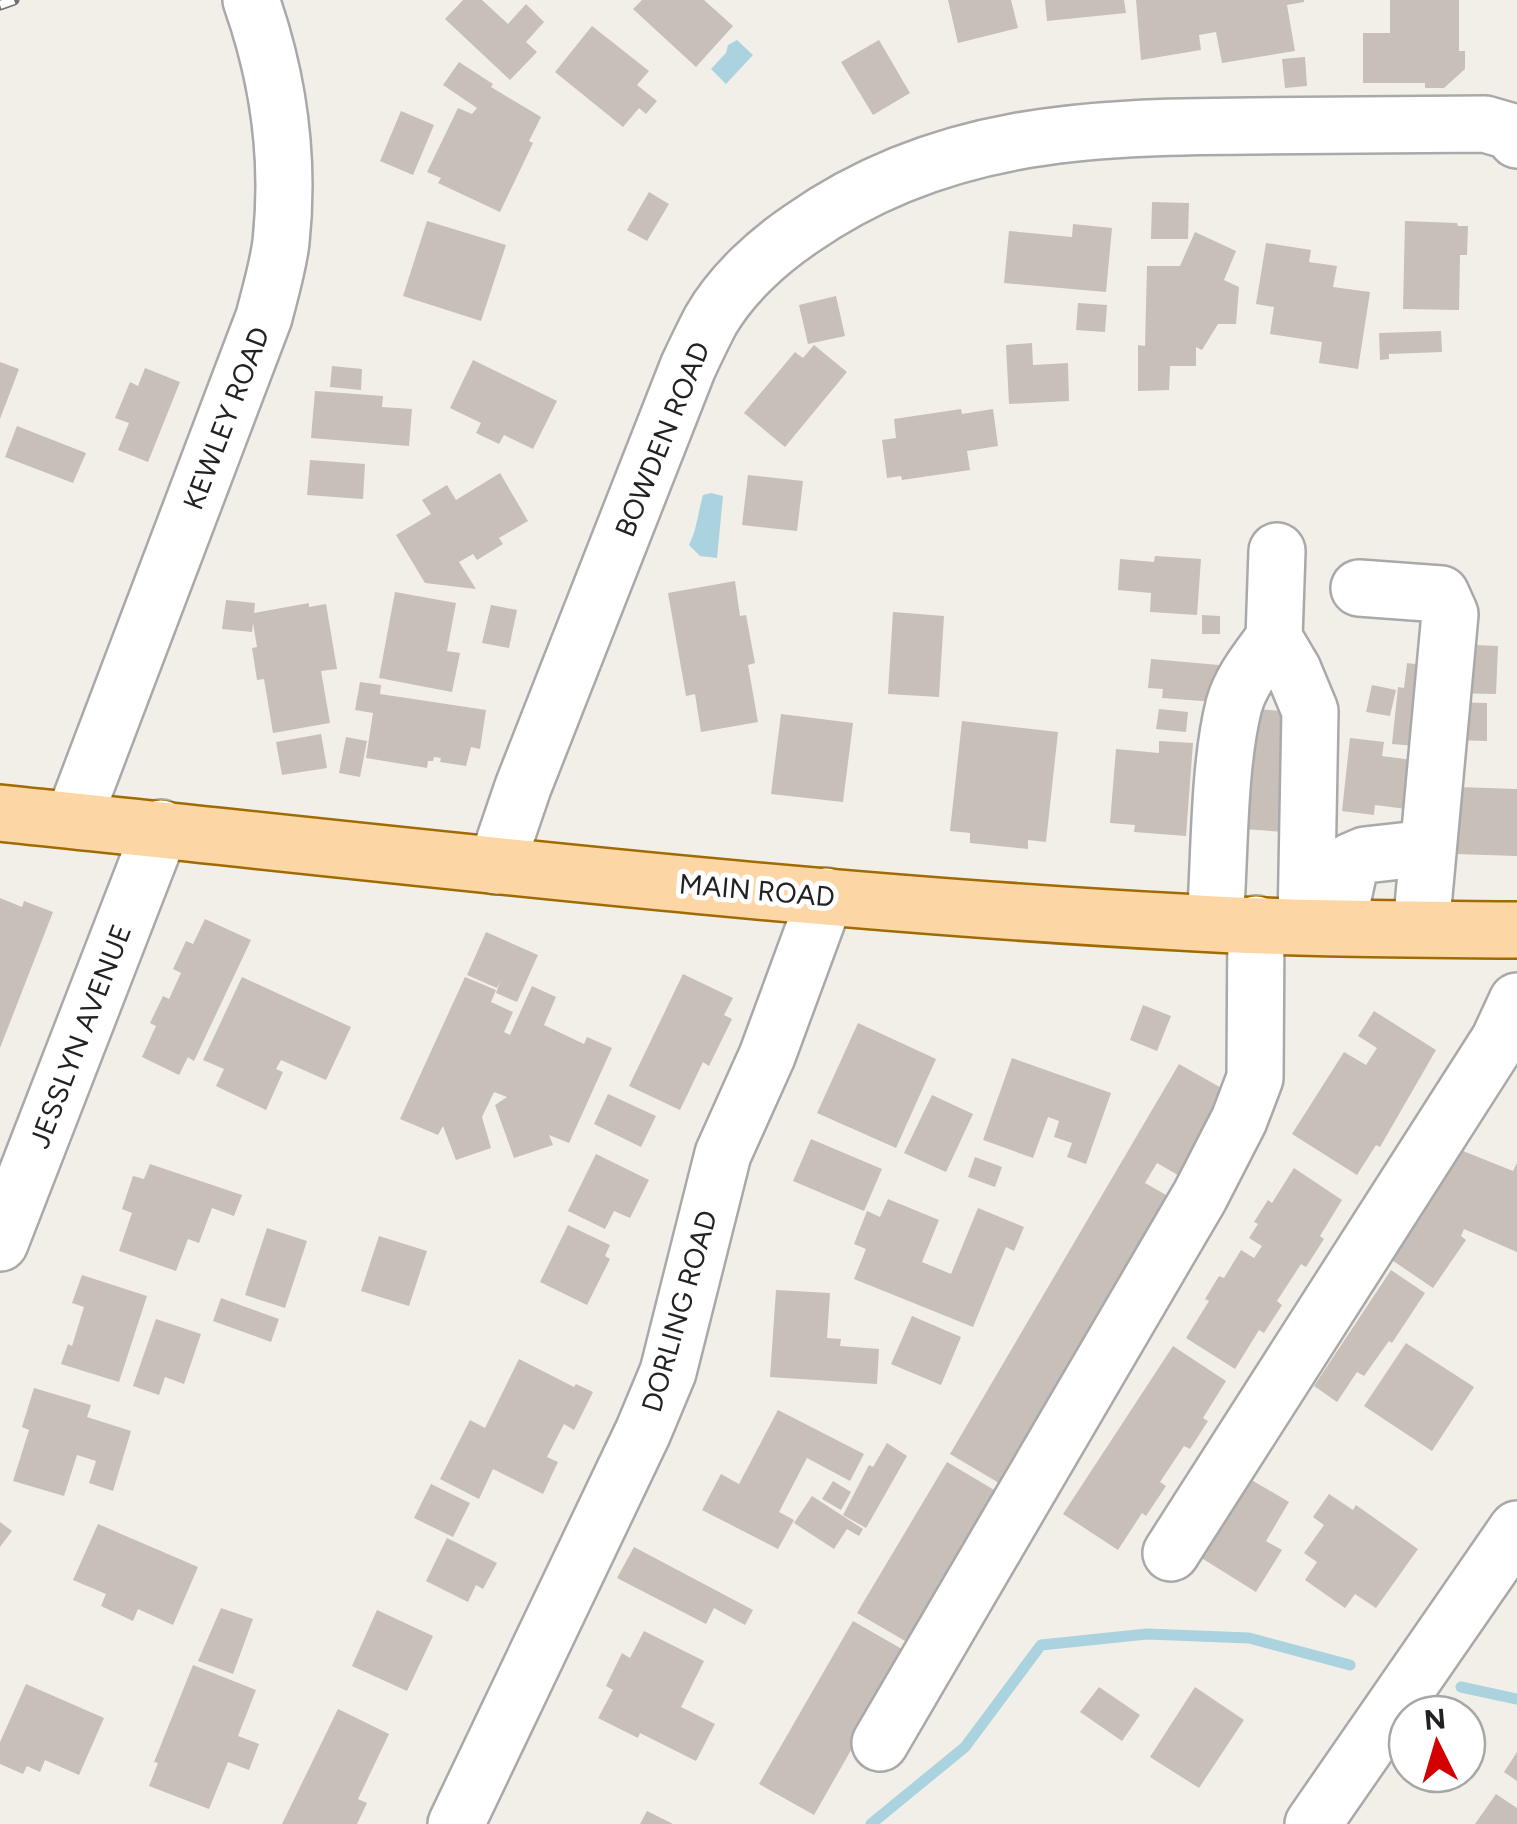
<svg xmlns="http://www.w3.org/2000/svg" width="1517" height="1824" font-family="Figtree,sans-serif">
<rect width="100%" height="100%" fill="#f2efe9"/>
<!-- water -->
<path fill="#aad3df" d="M737,40L753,55L726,84L711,69L726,53L728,45Z
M711,493L723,496L717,558L700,556L689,545C697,529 698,512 703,495Z"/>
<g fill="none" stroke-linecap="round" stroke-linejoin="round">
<!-- stream -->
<path stroke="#aad3df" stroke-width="11" d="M1461,1687L1517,1699
M871,1824L965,1747L1041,1645L1147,1634L1249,1638L1350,1665"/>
</g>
<!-- building -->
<path fill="#c7bfb8" d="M463,0H482L508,24L526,4L544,22L526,42L537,52L510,80L445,19Z
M642,0H704L733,26L696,67L633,9Z
M948,0H1011L1018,28L958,43Z
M1045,0H1124L1126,13L1047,21Z
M1136,0H1304V2L1287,5L1295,51L1222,63L1216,32L1199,35L1201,50L1141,60Z
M1390,0H1459V51H1465V69L1444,88H1425V83H1363V33H1390Z
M592,26L649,71L637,85L657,101L646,114L639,108L623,127L555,72Z
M879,40L910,93L873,115L841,62Z
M1305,57L1307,86L1285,88L1282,59Z
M459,62L493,84L491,87L541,117L529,141L533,143L500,212L438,183L441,178L427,172L458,108L472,114L477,108L443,85Z
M401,111L434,125L413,175L380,161Z
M649,192L669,204L647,241L627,230Z
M1152,202L1189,203L1188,239H1151Z
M427,221L506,245L481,321L403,296Z
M1405,221L1457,223L1458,226H1468L1467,255H1460L1459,310L1403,309Z
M1073,224L1112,228L1106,292L1004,283L1009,231L1072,237Z
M1195,232L1236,251L1224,280L1239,287L1236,324H1218L1202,350L1196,347V366H1170L1169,390L1138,391V345L1145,346L1147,266H1180Z
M1266,243L1311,250L1309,262L1337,266L1333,287L1370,292L1358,369L1319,363L1322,342L1270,334L1274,307L1256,304Z
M836,296L845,336L808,344L799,305Z
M1078,303L1107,305L1105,332L1076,330Z
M1441,331L1442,352L1389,354V359L1380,360L1379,333Z
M1032,343L1033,365L1068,363L1069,401L1009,404L1006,345Z
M814,345L847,372L785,447L744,413L795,352L803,358Z
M473,360L557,401L533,449L504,435L499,444L476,433L481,423L450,408Z
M0,362L19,369L0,419Z
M332,366L362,369L361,390L330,387Z
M145,368L180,382L148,462L118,450L129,423L115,418L130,382L138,386Z
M315,391L383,396L382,407L412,409L409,446L311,438Z
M961,409L962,414L993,409L998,446L967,451L970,470L902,480L901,476L887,478L882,440L896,438L894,419Z
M17,426L86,453L73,483L5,457Z
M310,460L365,464L363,499L307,495Z
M500,473L528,521L499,538L503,544L477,560L473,554L459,562L476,589L425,583L396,535L431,514L422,500L447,485L456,500Z
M748,475L803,481L797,531L742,525Z
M1155,556L1201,559L1197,615L1150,612L1151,593L1118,590L1120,559L1154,562Z
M735,581L740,616L746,615L755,663L748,665L758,722L701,732L695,694L686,696L668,593Z
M395,592L456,603L447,651L460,653L452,692L379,678Z
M226,600L255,603L254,613L309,603V607L326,604L337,669L321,671L330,723L273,733L264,679L257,680L252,648L257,647L253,623L252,632L222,629Z
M491,605L517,610L509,648L482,643Z
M893,612L944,616L939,697L888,694Z
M1202,615L1220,616V634H1202Z
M1453,644L1498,646L1496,694L1451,693Z
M1151,659L1219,665L1216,702L1162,698L1163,689L1148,688Z
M1407,663L1438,667L1429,747L1392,744L1398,687L1404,688Z
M360,682L381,685L380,694L486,710L480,749L471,747L466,766L440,762L441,758L434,757L433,761H428L427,768L366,758L373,713L355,710Z
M1372,685L1396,690L1390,716L1366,712Z
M1450,702L1487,703V741L1449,740Z
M1238,707L1292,712L1284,832L1230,828Z
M1159,709L1188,712L1186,732L1156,729Z
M781,714L853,723L843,802L771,794Z
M962,721L1058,732L1046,842L1028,840V849L970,843V833L950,831Z
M321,734L327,768L282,775L276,742Z
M346,737L367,741L360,777L339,773Z
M1350,738L1384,742L1382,756L1420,761L1414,810L1375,805L1374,815L1342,811Z
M1159,741L1193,743L1186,836L1134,832L1135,825L1110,823L1116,749L1159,753Z
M1458,787L1517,789V856L1455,854Z
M0,898L22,907L24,901L53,912L0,1048Z
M205,919L251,940L194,1061L188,1057L179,1075L142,1057L156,1026L150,1023L163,996L169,999L181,973L173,969L186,941L193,944Z
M486,932L538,955L517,1002L496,993L501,980L497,988L467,975Z
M683,974L733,998L724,1015L732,1019L709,1066L703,1062L680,1110L629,1086Z
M242,977L351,1027L326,1080L281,1060L276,1069L283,1072L266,1110L216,1086L224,1069L203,1060Z
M465,977L496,990L491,1002L513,1012L504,1032L510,1035L532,986L556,997L544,1025L584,1044L587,1037L612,1048L569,1143L549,1135L553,1145L514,1158L495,1105L507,1097L494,1092L482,1117L491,1148L456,1160L443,1126L438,1135L400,1119Z
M1143,1005L1171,1016L1157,1051L1130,1040Z
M1374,1011L1436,1050L1380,1147L1376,1145L1357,1175L1292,1134L1344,1052L1366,1065L1377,1048L1358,1036Z
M858,1023L936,1059L896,1148L817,1113Z
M1012,1058L1111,1093L1086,1164L1067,1157L1072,1143L1054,1137L1059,1121L1048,1117L1033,1158L983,1140Z
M1179,1064L1232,1094L1183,1178L1157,1163L1145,1183L1173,1199L1004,1486L950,1454Z
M608,1094L656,1116L641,1147L594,1124Z
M932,1095L973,1114L946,1172L904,1153Z
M811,1139L882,1169L864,1211L793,1181Z
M1458,1149L1513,1171L1517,1163V1252L1464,1229L1461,1236L1466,1240L1433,1288L1380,1252Z
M596,1154L649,1180L630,1218L614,1211L605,1229L568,1211Z
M975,1157L1002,1167L995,1187L968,1177Z
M150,1164L242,1195L234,1216L212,1208L199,1243L188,1239L176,1271L119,1251L132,1213L122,1209L133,1176L144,1179Z
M1294,1168L1342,1200L1320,1236L1324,1239L1306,1267L1301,1264L1277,1301L1282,1305L1264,1333L1259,1330L1235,1369L1186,1338L1209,1301L1205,1299L1219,1276L1224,1278L1241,1250L1254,1258L1262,1246L1249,1238L1258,1224L1254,1222L1268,1200L1272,1203Z
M888,1199L939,1220L922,1262L951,1274L978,1208L1024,1227L1014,1251L1006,1247L973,1327L854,1279L866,1249L854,1244L867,1211L880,1217Z
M568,1225L610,1245L605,1256L610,1259L587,1305L540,1282Z
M267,1228L307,1241L285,1308L245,1295Z
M379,1236L427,1251L409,1306L361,1291Z
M1391,1270L1425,1293L1392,1343L1389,1341L1364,1376L1357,1372L1337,1402L1314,1386Z
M82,1275L147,1296L119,1382L61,1364L68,1344L72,1346L84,1307L72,1303Z
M776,1290L830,1293L827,1338L841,1339L840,1346L879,1349L877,1384L770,1377Z
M221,1298L279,1319L271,1342L213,1321Z
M912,1316L961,1337L941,1385L891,1364Z
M156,1319L201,1334L184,1384L165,1377L159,1395L133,1386Z
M1406,1343L1474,1387L1432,1451L1364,1406Z
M1173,1346L1226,1381L1203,1418L1208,1421L1190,1449L1184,1446L1160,1482L1166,1486L1146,1516L1142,1513L1118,1550L1063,1514Z
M519,1359L574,1387L576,1384L593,1392L574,1430L564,1424L547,1457L558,1462L543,1494L493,1469L479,1499L440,1479L470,1420L485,1428Z
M34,1388L91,1405L87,1417L131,1431L113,1491L89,1483L96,1461L77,1455L64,1496L13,1481L29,1430L22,1427Z
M778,1410L864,1454L850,1481L807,1458L779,1512L794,1520L778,1549L702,1510L721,1474L739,1484Z
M887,1443L907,1456L866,1528L843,1515L869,1465L873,1467Z
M947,1462L1001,1494L912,1645L857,1613Z
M1243,1475L1289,1502L1266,1541L1282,1550L1256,1592L1195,1554Z
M833,1481L851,1492L841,1510L822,1499Z
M431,1484L470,1503L453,1537L414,1518Z
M1329,1494L1353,1510L1356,1505L1418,1549L1376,1608L1355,1594L1345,1608L1305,1580L1317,1562L1304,1553L1324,1525L1313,1517Z
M812,1496L863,1529L859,1536L847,1529L834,1549L794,1523Z
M0,1522L12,1531L0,1547Z
M98,1524L198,1567L173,1625L138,1609L133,1621L101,1606L106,1594L73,1580Z
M447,1538L497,1563L483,1589L476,1585L468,1602L426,1581Z
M634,1547L753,1610L745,1625L714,1608L706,1624L617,1578Z
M221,1608L253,1619L233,1674L198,1661Z
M377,1610L433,1636L407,1691L352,1666Z
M853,1621L907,1652L814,1815L759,1784Z
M644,1631L704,1661L681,1707L715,1724L696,1761L640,1733L638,1738L598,1718L613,1690L606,1686L622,1653L630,1658Z
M193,1665L256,1690L238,1736L259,1744L249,1770L228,1762L209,1809L149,1786L158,1763L154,1762Z
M26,1684L104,1718L79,1775L45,1760L40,1772L27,1766L23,1774L0,1764V1742Z
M1099,1687L1140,1715L1122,1741L1080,1712Z
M1195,1687L1244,1720L1199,1788L1150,1757Z
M338,1709L389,1734L358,1799L367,1803L357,1824H282Z
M1517,1752V1781L1504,1772Z
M1496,1794L1517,1808V1824H1475Z
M647,1811L673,1824H640Z"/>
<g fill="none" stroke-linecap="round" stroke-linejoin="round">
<defs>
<path id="minor" d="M1277,551L1274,638L1293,670L1310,711L1306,926
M1359,588L1441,594L1450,614L1421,928
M73,820L264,317C270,293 278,267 281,242C290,158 279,79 251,0
M496,866L523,787L688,367C695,352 703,335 711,320C732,284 767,252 801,229C939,132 1088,127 1250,126C1328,125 1406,125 1485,124L1509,131L1517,140
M1215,923C1220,857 1218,768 1234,705C1241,680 1259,659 1274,638
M1337,926L1351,861L1365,855L1428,848
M0,1243L161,828
M1171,1553L1499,1040L1517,1001
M880,1743L1200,1196L1239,1120L1255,1078L1256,924
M456,1824L643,1432L668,1372L723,1154L767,1056L826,896
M1313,1824L1517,1529"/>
<path id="major" d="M0,813C393,854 786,901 1180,922C1292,929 1405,929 1517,930"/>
</defs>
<!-- minor casing -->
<use href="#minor" stroke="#a9a9a9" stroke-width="60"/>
<!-- major casing -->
<use href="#major" stroke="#a06b00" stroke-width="60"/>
<!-- minor -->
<use href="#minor" stroke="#fff" stroke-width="55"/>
<!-- major -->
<use href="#major" stroke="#fcd6a4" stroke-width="55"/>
<defs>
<path id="rail" d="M0,5L14,0"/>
</defs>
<!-- rail casing -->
<use href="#rail" stroke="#707070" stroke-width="11"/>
<!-- rail -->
<use href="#rail" stroke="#fff" stroke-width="8" stroke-dasharray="22" stroke-linecap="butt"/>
</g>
<g text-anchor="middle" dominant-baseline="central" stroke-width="10" stroke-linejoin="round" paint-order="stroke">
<!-- street labels -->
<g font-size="28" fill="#222" stroke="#fff">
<text transform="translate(226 418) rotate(-69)">KEWLEY ROAD</text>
<text transform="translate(662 439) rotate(-68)">BOWDEN ROAD</text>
<text transform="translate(757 890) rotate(5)">MAIN ROAD</text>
<text transform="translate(80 1036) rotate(-69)">JESSLYN AVENUE</text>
<text transform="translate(679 1311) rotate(-74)">DORLING ROAD</text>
</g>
</g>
<!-- north arrow -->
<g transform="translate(1437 1744) rotate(355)"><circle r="48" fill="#ffffff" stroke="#a7a7a7" stroke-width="2.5"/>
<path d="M0-8L18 38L0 25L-18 38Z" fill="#d40000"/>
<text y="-15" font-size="28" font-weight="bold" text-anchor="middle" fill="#222222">N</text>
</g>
</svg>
